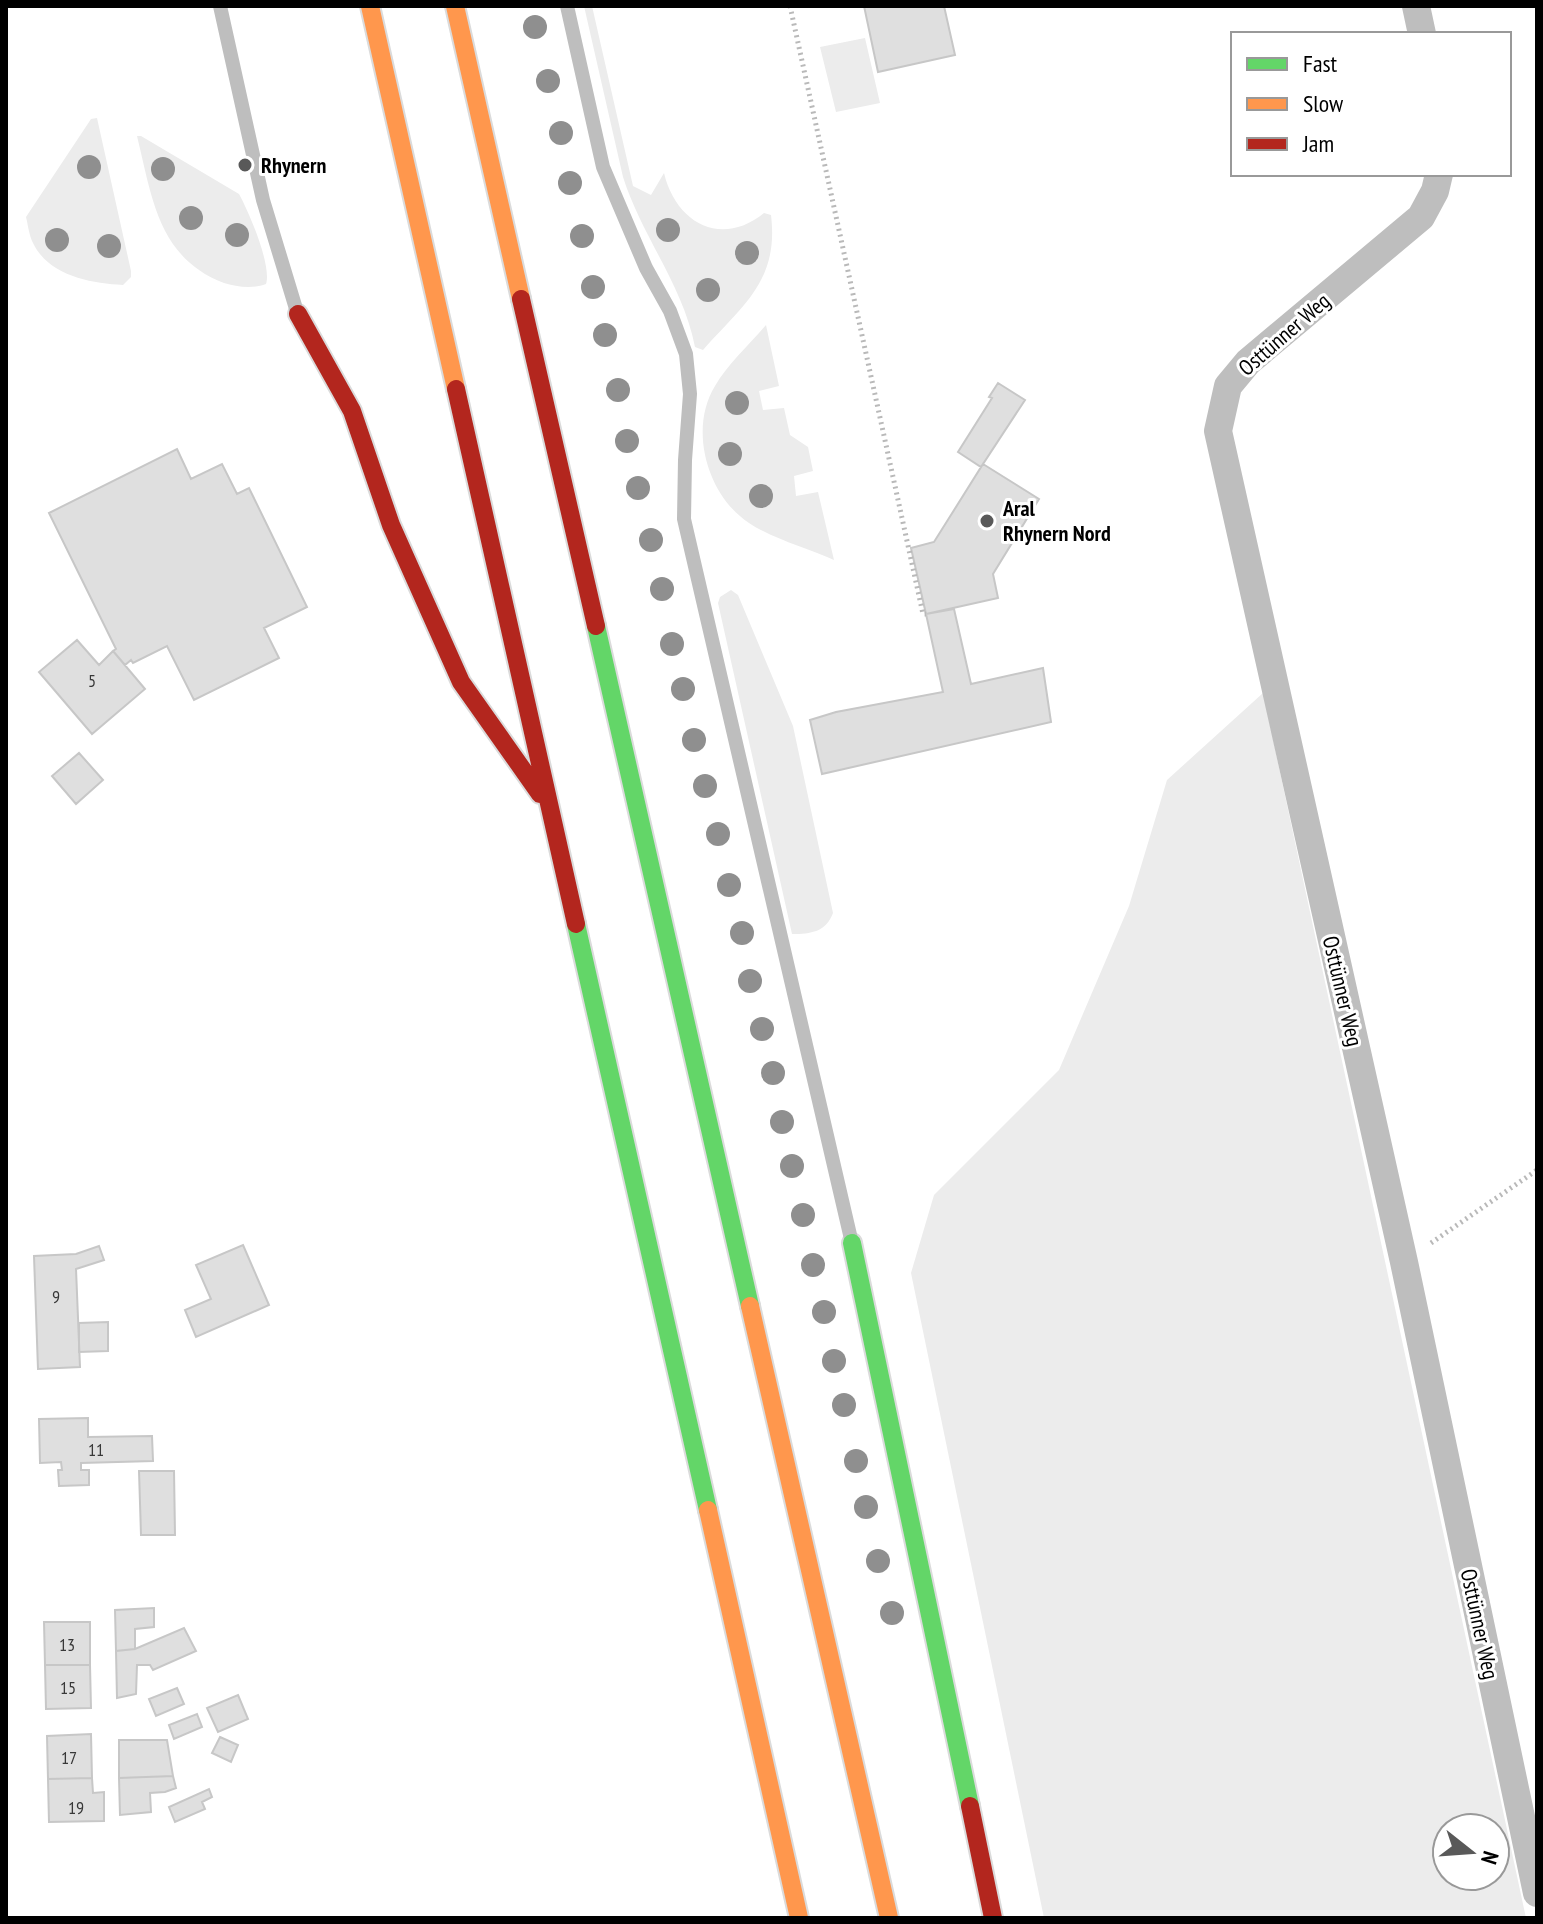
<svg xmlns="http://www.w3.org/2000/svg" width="1543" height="1924" font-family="'PT Sans Narrow',sans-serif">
<rect width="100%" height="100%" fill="#fff"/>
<!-- green -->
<path fill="#ececec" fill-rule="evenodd" d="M584,6H592L633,186L651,195L664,173C676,223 721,248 764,213L771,215C779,281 743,305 703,350L695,347C683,285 642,237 623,177Z
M865,38L880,103L836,112L820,47Z
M97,118L131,271V277L123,285C90,283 49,276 33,243C29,235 28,225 26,217L91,119Z
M137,136H141L239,194C249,212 272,266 266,284C254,289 236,287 224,283C158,258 152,197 137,136Z
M766,325L779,386L759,391L763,410L784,408L790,435L808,447L813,471L794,476L796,496L818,492L834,560C809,549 771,538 749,523C708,496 688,430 715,386C728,364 749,345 766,325Z
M731,590L738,595L793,726L833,913C826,932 811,934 792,934L718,603L720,597Z
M1263,693L1526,1918H1044L911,1273L934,1195L1059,1070L1129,906L1167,780ZM1447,1828H1495V1876H1447Z"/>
<!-- building -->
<path fill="#dfdfdf" stroke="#c7c7c7" stroke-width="2" d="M864,6H944L955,55L878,72Z
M998,383L1025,400L981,467L958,452L992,398L989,397Z
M177,449L191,479L222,464L237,494L249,488L307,607L264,628L279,658L194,700L167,646L133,663L131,660L125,665L113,651L116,649L49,513Z
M983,464L1039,499L993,574L998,598L926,614L911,548L934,542Z
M954,609L971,684L1043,668L1051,722L822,774L810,720L836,712L943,692L926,614Z
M77,640L99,665L113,651L145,689L92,734L39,672Z
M79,753L103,780L76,804L52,776Z
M243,1245L269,1305L196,1337L185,1310L211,1299L196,1265Z
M99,1246L104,1260L76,1269L80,1367L38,1369L34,1256L76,1254Z
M108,1322V1351L79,1352V1323Z
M88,1418V1437L152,1436L153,1461L81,1463V1470H89V1485L59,1486L58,1470H62L61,1462L40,1463L39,1419Z
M139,1471H174L175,1535H141Z
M154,1608V1627L135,1629V1649L116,1651L115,1610Z
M44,1622H90V1665H45Z
M184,1628L196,1651L153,1670L150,1665H137L136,1694L117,1698L116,1651L135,1649Z
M45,1665H90L91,1708L46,1709Z
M177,1688L184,1704L156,1716L149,1699Z
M238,1695L248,1719L218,1732L207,1708Z
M197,1714L202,1727L174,1739L169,1725Z
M91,1734L92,1778L48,1779L47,1736Z
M220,1737L238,1745L231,1762L212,1753Z
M119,1740H167L173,1776L119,1778Z
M173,1776L176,1788L165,1792L150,1793L151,1812L120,1815L119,1778Z
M92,1778L93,1793L104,1792V1821L49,1822L48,1779Z
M209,1789L212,1797L202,1802L205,1809L175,1822L169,1807Z"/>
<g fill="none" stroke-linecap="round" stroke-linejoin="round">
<defs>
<path id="fast" d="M596,626L750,1306
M576,924L708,1510
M852,1243L970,1806"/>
<path id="slow" d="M370,6L456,389
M455,6L521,299
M750,1306L889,1918
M708,1510L799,1918"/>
<path id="jam" d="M521,299L596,626
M298,314L352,411L391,525L461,682L540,794
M456,389L576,924
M970,1806L993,1918"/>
</defs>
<!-- fast casing -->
<use href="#fast" stroke="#dbdbdb" stroke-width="22"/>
<!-- slow casing -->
<use href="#slow" stroke="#dbdbdb" stroke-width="22"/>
<!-- jam casing -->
<use href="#jam" stroke="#dbdbdb" stroke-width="22"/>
<!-- path -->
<path stroke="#b9b9b9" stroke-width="5" stroke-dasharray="2 4" stroke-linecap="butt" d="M790,6L923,614H926
M1431,1243L1537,1170"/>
<!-- lane -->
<path stroke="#bebebe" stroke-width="14" d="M220,6L263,200L297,312
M567,6L603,167L646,268L670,311L686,354L690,394L685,460L684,519L851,1239"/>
<!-- street -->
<path stroke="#bebebe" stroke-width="28" d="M1416,6L1422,34
M1439,174L1435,191L1421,217L1248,362L1228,386L1218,431L1404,1262L1537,1893"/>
<!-- fast -->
<use href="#fast" stroke="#63d668" stroke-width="18"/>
<!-- slow -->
<use href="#slow" stroke="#ff974d" stroke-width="18"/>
<!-- jam -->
<use href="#jam" stroke="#b3261e" stroke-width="18"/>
</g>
<!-- trees -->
<g fill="#8f8f8f">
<circle cx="535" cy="27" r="12"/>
<circle cx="548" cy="81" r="12"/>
<circle cx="561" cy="133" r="12"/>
<circle cx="89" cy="167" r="12"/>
<circle cx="163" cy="169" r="12"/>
<circle cx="570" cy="183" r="12"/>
<circle cx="191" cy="218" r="12"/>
<circle cx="668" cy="230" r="12"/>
<circle cx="237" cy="235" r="12"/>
<circle cx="582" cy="236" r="12"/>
<circle cx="57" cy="240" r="12"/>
<circle cx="109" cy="246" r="12"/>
<circle cx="747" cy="253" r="12"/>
<circle cx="593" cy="287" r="12"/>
<circle cx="708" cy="290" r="12"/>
<circle cx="605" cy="335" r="12"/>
<circle cx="618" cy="390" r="12"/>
<circle cx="737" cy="403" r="12"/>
<circle cx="627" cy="441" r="12"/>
<circle cx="730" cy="454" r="12"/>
<circle cx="638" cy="488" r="12"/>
<circle cx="761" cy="496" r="12"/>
<circle cx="651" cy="540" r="12"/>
<circle cx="662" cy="589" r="12"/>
<circle cx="672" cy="644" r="12"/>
<circle cx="683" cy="689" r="12"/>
<circle cx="694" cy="740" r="12"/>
<circle cx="705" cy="786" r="12"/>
<circle cx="718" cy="834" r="12"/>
<circle cx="729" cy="885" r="12"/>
<circle cx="742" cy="933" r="12"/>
<circle cx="750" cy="981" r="12"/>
<circle cx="762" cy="1029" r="12"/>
<circle cx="773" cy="1073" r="12"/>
<circle cx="782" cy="1122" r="12"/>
<circle cx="792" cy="1166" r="12"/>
<circle cx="803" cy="1215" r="12"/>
<circle cx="813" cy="1265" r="12"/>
<circle cx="824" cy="1312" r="12"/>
<circle cx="834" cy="1361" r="12"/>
<circle cx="844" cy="1405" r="12"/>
<circle cx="856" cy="1461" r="12"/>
<circle cx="866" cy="1507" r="12"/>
<circle cx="878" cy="1561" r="12"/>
<circle cx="892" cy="1613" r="12"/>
</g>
<!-- markers -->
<g fill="#595959" stroke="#fff" stroke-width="3">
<circle cx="245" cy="165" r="8"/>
<circle cx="987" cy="521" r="8"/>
</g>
<g text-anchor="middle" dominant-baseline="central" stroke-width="6" stroke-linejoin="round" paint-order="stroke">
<!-- number labels -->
<g font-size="18" fill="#383838">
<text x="92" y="680">5</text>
<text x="56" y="1296">9</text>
<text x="96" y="1449">11</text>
<text x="67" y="1644">13</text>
<text x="68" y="1687">15</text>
<text x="69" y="1757">17</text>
<text x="76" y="1807">19</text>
</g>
<!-- poi labels -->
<g font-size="22" font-weight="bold" fill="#000" stroke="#fff" text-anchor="start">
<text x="261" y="165">Rhynern</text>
<text x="1003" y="508">Aral<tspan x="1003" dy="25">Rhynern Nord</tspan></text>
</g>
<!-- street labels -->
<g font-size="22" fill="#000" stroke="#fff">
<text transform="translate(1284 334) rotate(-41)">Osttünner Weg</text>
<text transform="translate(1343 991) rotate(77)">Osttünner Weg</text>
<text transform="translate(1480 1624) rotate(78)">Osttünner Weg</text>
</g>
</g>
<!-- border -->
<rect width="1543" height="1924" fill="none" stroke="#000000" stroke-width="16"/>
<!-- legend -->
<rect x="1231" y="32" width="280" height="144" fill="#ffffff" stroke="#999999" stroke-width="2"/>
<rect x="1247" y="58" width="40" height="12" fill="#63d668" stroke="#999999" stroke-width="2"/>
<text x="1303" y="72" font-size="24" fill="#000000">Fast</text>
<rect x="1247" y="98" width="40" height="12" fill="#ff974d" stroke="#999999" stroke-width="2"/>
<text x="1303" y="112" font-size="24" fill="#000000">Slow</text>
<rect x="1247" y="138" width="40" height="12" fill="#b3261e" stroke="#999999" stroke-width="2"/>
<text x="1303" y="152" font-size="24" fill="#000000">Jam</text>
<!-- north arrow -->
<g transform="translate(1471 1852) rotate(107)"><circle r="38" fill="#ffffff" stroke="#999999" stroke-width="2"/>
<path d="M0-6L14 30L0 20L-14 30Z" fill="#595959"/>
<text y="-12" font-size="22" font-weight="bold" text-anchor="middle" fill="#000000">N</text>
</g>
</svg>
